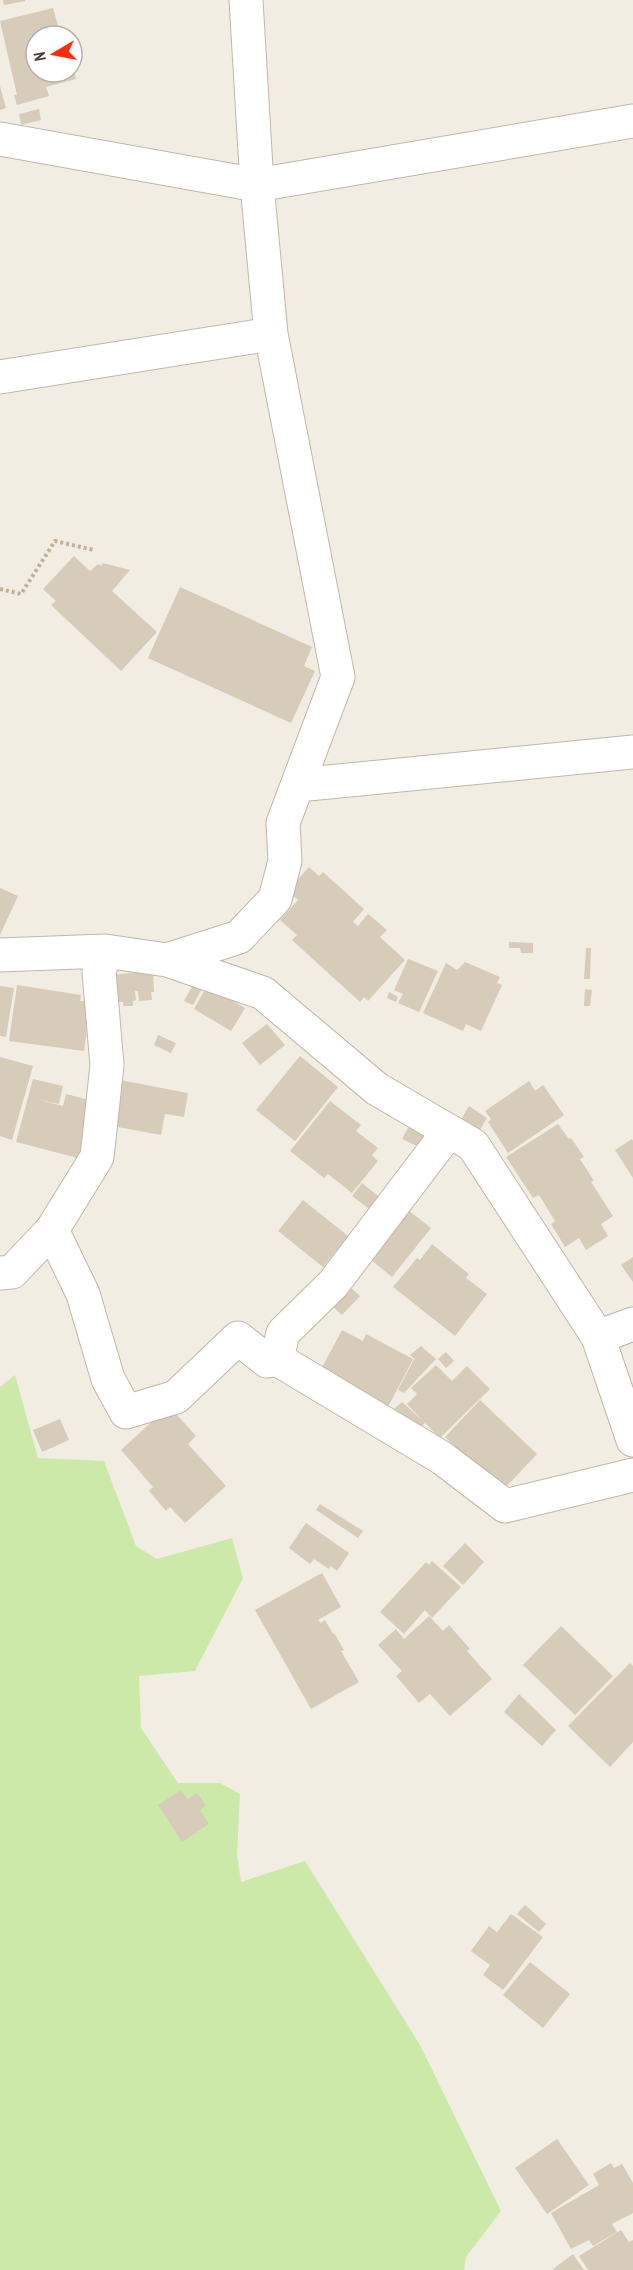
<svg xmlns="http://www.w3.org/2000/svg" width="633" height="2270" font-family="'PT Sans Narrow',sans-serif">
<rect width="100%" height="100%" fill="#f2ede2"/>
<!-- green -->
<path fill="#cde9a9" d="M15,1375L38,1458L104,1461L136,1546L157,1559L232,1538L243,1578L195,1671L139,1676L141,1728L178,1783H220L240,1794L237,1855L241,1882L305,1861L420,2045L501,2211L466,2257L464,2270H0V1387Z"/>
<!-- building -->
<path fill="#d7cbba" d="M3,0H25V1L4,5Z
M53,8L59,29L64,28L65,36H36V72H72L73,66L76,79L46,87L49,96L17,105L14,95H17L0,21Z
M0,86L6,108L0,110Z
M39,109L41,120L21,125L19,114Z
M74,556L90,571L98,564L101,566L103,563L130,570L112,591L157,632L121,671L51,605L56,601L43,589Z
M180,587L312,647L304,666L315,671L291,723L148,658Z
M309,867L319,876L323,872L364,909L353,922L358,926L368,914L387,930L380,937L405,960L368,1001L364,997L360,1002L292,940L297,935L280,920L298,900L288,891Z
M0,888L18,896L0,935Z
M509,942L533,943V953H521L520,948H509Z
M586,948H591L590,979H584Z
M408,959L438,971L419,1012L398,1003L403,994L394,990Z
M465,962L500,977L497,983L502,985L481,1031L466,1024L463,1031L423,1013L446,963L457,970Z
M153,971L154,992H151L152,1000L139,1001L138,991H135L136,1000L133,1001V1006H123V1002H110L108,975Z
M194,983L203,987L193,1005L184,1001Z
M17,985L81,995L80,1001L93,1002L94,1030L87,1029L84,1051L9,1041Z
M0,986L14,988L6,1037L0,1036Z
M207,986L245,1008L231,1031L194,1009Z
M585,989L592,990L590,1006H584Z
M389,992L398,997L396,1002L387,998Z
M267,1024L285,1045L260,1065L242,1043Z
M158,1035L176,1043L171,1053L154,1045Z
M300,1056L338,1087L295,1141L256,1110Z
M0,1057L33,1066L12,1140L0,1136Z
M33,1079L63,1086L59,1104L39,1100L63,1106L66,1094L101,1103L86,1160L16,1142Z
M120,1080L188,1093L184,1117L165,1114L161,1135L112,1126Z
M529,1081L535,1091L543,1085L564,1115L508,1153L488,1122L491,1119L485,1111Z
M330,1101L361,1125L356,1131L378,1148L372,1155L378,1161L352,1193L328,1174L324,1178L290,1151Z
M469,1106L487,1118L478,1133L460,1121Z
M558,1124L569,1139L571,1138L584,1157L580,1159L594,1181L591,1182L613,1216L601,1224L608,1236L586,1250L579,1238L565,1247L551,1224L555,1221L539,1195L533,1198L506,1157Z
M409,1126L425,1134L419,1147L402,1139Z
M632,1139L633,1141V1178L615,1150Z
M362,1183L383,1200L373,1212L352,1196Z
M303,1200L348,1236L323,1267L278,1231Z
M404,1207L431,1228L392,1277L365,1255Z
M432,1244L469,1274L466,1278L487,1294L455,1336L393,1287L417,1258L420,1260Z
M633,1257V1282L621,1265Z
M350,1287L360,1296L342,1315L332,1306Z
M342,1330L363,1341L366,1334L413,1359L387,1409L319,1373Z
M421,1346L436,1359L404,1393L398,1390L414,1359L417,1361L410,1355Z
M446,1352L454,1361L446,1368L438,1359Z
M436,1365L452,1381L467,1366L490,1389L440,1438L425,1423L417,1431L394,1409L402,1402L422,1420L407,1404L417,1394L411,1388Z
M480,1400L537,1454L502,1491L445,1437Z
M169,1406L196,1436L188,1444L226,1486L185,1523L170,1507L166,1511L149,1491L153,1487L121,1450Z
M60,1419L69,1440L42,1452L33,1430Z
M320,1504L363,1531L358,1538L316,1510Z
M306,1523L349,1553L337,1571L331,1566L329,1569L314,1559L310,1564L289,1548Z
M465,1543L484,1562L463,1585L443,1566Z
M432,1561L461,1587L432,1618L425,1610L404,1634L380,1612L426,1562L429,1565Z
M322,1573L341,1607L318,1620L321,1623L325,1620L333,1634L334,1633L344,1650L341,1651L359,1682L311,1709L255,1610Z
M429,1616L443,1631L449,1625L470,1649L467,1651L492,1679L450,1716L430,1694L419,1703L396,1676L402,1671L378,1645L396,1629L404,1639Z
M561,1626L613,1676L575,1715L523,1665Z
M630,1663L633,1666V1742L610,1767L568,1726Z
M519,1694L556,1730L542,1746L504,1712Z
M181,1790L188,1799L197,1793L206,1805L200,1810L209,1824L182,1842L158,1805Z
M525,1905L546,1924L539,1932L517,1914Z
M511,1914L543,1937L503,1990L483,1975L490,1965L471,1951L489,1926L497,1932Z
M530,1962L570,1994L543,2028L503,1995Z
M557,2139L589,2185L547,2214L515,2168Z
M611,2163L614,2168L622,2164L633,2183V2213L612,2224L617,2232L593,2246L589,2240L571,2249L551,2213L599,2185L593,2174Z
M621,2230L629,2242L633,2240V2270H588L579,2256Z
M573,2254L584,2270H554L553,2269Z"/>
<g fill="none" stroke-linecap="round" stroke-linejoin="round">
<defs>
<path id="minor" d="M0,139L257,185L633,121
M0,377L271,334
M298,785L633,752
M0,955L105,951L167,960L263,993L377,1089L473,1145L598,1337L633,1440
M167,960L239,937L275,899L285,861L283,823L338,677L271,334L257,185L246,0
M449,1131L333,1284L283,1333L277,1359L442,1458L505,1506L633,1475
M52,1230L83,1294L108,1379L126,1412L176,1397L238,1338L267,1361L277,1359
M0,1273L12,1272L52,1230L97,1157L107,1065L99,972L105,951
M598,1337L633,1324"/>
</defs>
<!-- minor casing -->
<use href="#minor" stroke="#c1b7a8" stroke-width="35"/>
<!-- path -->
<path stroke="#c0b095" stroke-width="4" stroke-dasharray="3 3" stroke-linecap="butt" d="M0,589L21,594L55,541L94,550"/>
<!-- minor -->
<use href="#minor" stroke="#fff" stroke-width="33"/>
</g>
<!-- north arrow -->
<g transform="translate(54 54) rotate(260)"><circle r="28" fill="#ffffff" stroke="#b4b1ad" stroke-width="1.5"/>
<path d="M0-4.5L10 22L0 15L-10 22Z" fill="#ff2c0c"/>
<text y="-9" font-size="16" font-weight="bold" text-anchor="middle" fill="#443d33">N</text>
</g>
</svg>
